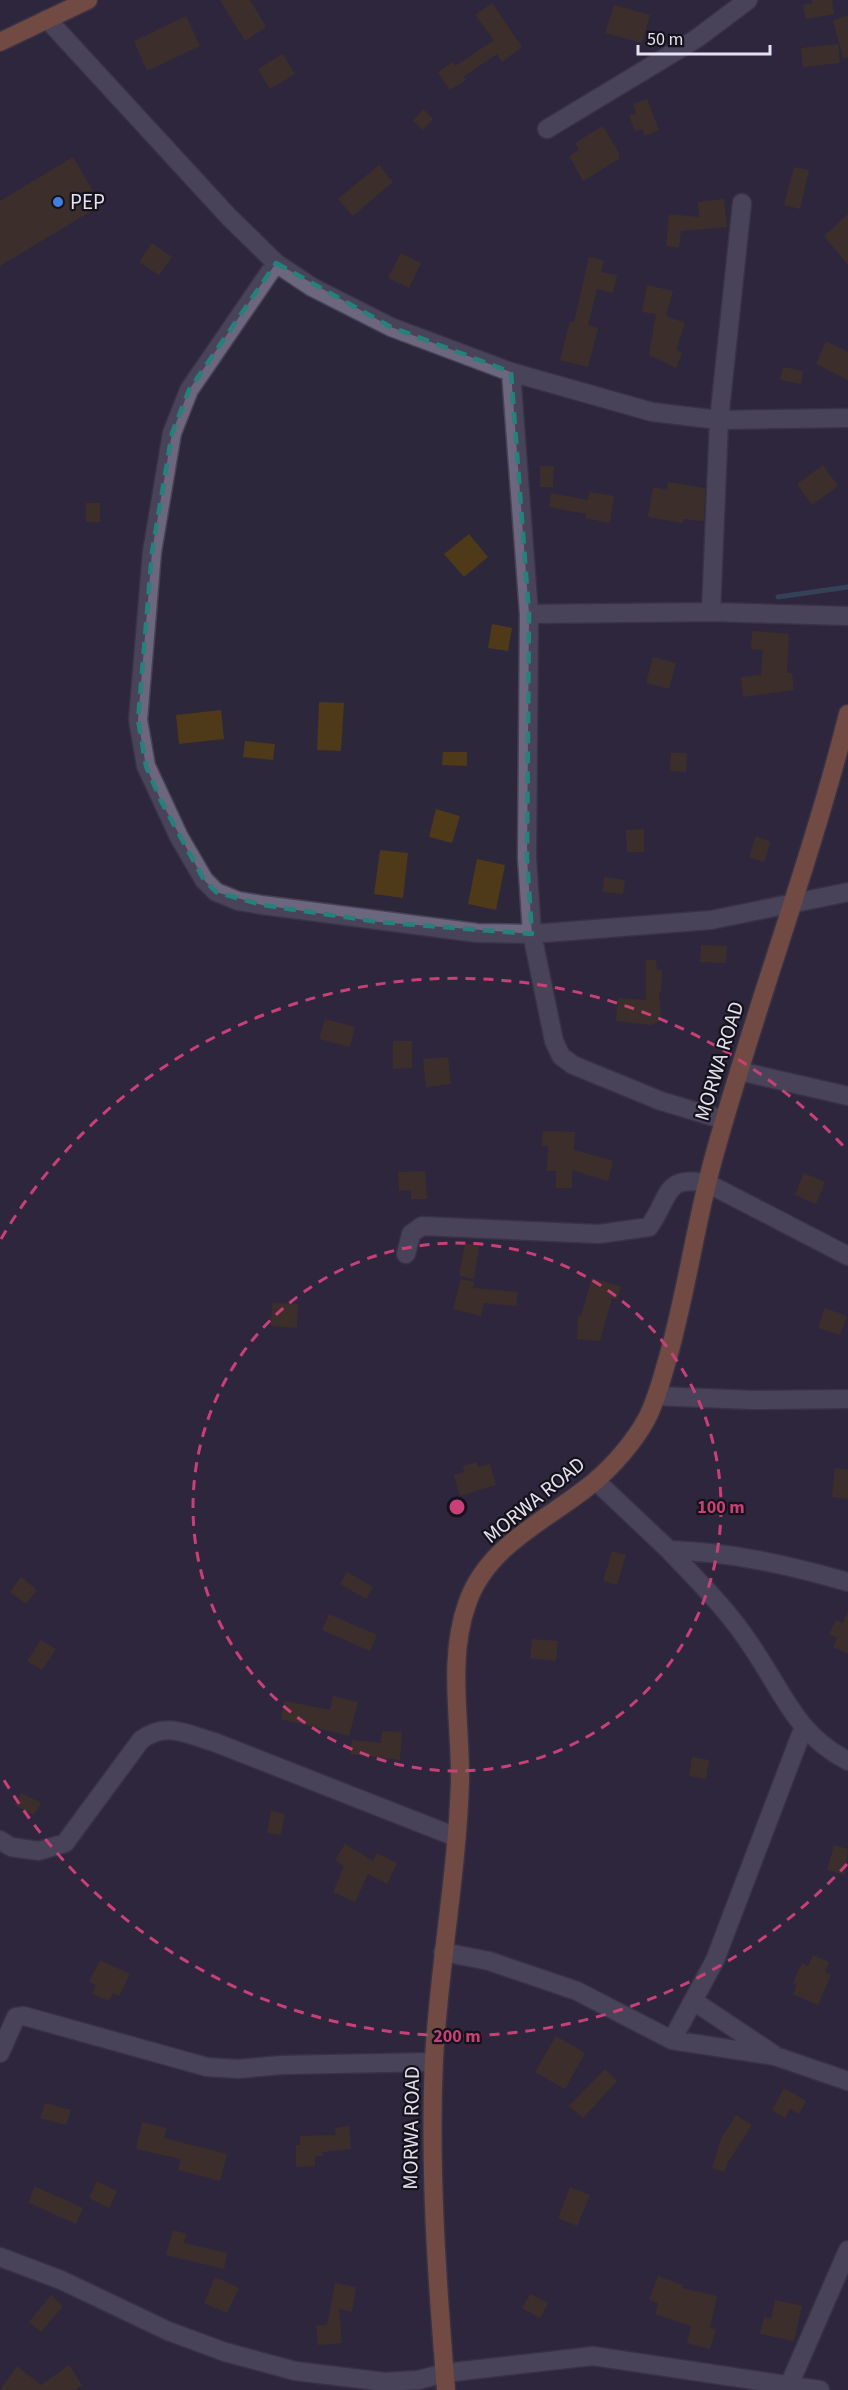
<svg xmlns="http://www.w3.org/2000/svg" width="848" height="2390" font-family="'Source Sans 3',sans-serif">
<rect width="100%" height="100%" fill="#2d273c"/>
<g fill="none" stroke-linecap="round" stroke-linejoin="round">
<!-- stream -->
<path stroke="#3d6278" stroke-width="5" d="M778,597L848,587"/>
</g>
<!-- building -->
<path fill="#4e3918" d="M220,0H250L266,27L245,41Z
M812,0H832L834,14L806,19L803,5L812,3Z
M492,3L522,47L502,62L497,54L463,77L466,80L450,90L438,72L453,62L455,66L494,40L475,15Z
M614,5L650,15L642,43L605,33Z
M186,16L200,46L147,71L134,41Z
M848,16V58H843L833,20Z
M838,44L840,63L803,67L801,48Z
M283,54L295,74L270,89L258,69Z
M647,99L659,130L645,136L642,129L635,131L629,116L636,113L633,104Z
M423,109L433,119L423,130L413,121Z
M603,126L619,153V159L583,181L569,156L579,150L575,143Z
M73,157L101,205L0,266V201Z
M379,165L393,182L353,216L338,199Z
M794,167L809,170L800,209L784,205Z
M724,199L727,227L681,231L679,248L666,246L669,214L699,217L698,202Z
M848,214V265L824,236Z
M152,243L172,257L159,275L139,262Z
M401,253L421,263L409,288L388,278Z
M589,257L604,260L601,272L617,275L613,293L597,289L588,325L598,328L588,367L560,360L570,321L574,322Z
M647,285L673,291L666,316L685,323L676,350L682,353L676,368L649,355L656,314L642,312Z
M826,341L848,352V380L816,364Z
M783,367L803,371L801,384L780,380Z
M823,465L838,486L812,505L797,484Z
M540,466H554L553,487H540Z
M668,482L705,488L704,521L683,519V523L648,517L653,487L667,490Z
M589,492L614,496L610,523L585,518L586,514L549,507L551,493L588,500Z
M86,503H100V522H86Z
M469,534L488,557L464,577L444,554Z
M492,624L512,628L508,651L488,648Z
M752,631L789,634L787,673H792L794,690L743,697L741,677L761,675L763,650L751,649Z
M653,657L676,663L669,689L646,683Z
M319,702L344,703L341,751L317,750Z
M221,710L224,739L179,744L176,715Z
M245,741L275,744L273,760L243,757Z
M443,752H467V766L442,765Z
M671,753H687L686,772L670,771Z
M436,809L460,816L452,843L429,837Z
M644,829V852H627L626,830Z
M756,836L771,842L764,862L749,857Z
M380,850L408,853L403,898L374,894Z
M477,859L505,865L496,910L468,904Z
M604,877L625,880L623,894L603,892Z
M701,945L727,946L726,963L700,962Z
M646,960H656L657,970H662L661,992H659L661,1016L658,1022L652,1025L616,1021L618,998L646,1000Z
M325,1019L355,1027L350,1047L319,1039Z
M393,1041H412V1068L393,1069Z
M448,1057L451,1084L426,1087L423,1059Z
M543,1131L575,1132L574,1150L613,1161L608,1181L572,1170V1188H556V1171H547L548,1146H542Z
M425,1171L427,1199H411V1190L399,1191L398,1172Z
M804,1173L825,1182L816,1204L795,1195Z
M465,1244L479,1246L474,1279L459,1276Z
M592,1278L621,1287L617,1300L612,1298L600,1341L577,1339L578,1315L581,1316Z
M461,1279L474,1282L473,1288L518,1292L516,1306L484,1303L481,1316L453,1309Z
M272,1303L298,1304L297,1328L271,1326Z
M825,1308L847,1316L840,1335L818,1328Z
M477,1462L478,1467L490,1464L496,1485L460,1496L454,1475L464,1472L463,1466Z
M835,1468L848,1470V1499L832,1497Z
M612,1551L626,1555L617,1585L603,1581Z
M347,1572L373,1587L366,1599L340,1584Z
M21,1577L37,1590L26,1604L10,1592Z
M848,1611V1654L833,1647L837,1638L829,1634L836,1620L843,1623Z
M329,1614L377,1635L370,1651L322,1630Z
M532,1639L558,1641L556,1661L530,1658Z
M41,1640L56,1649L42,1670L27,1661Z
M333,1696L358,1702L349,1736L281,1719L285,1701L330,1710Z
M382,1731L402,1732L400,1760L350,1754L352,1740L381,1743Z
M692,1757L709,1760L706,1779L689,1776Z
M21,1793L41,1803L34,1815L15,1805Z
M271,1811L285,1814L281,1835L267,1833Z
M345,1844L373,1861L377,1853L397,1863L387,1884L368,1874L355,1902L333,1892L344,1866L335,1860Z
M834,1845L848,1849L845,1875L827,1870Z
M813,1955L829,1962L825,1972L831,1975L818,2005L793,1994L797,1984L793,1983L802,1963L808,1966Z
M100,1960L130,1974L119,1996L113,1993L109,2001L92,1994L96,1985L89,1982Z
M556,2036L585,2053L565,2089L535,2072Z
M605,2069L617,2081L583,2118L569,2106Z
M784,2088L806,2101L799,2114L790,2109L785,2118L772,2110Z
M45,2103L71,2110L66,2125L40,2118Z
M736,2115L752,2125L728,2162L724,2172L712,2168L721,2139Z
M142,2122L167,2128L164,2138L227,2154L220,2181L178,2170L181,2159L136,2149Z
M349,2126L351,2149L323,2152V2156H315V2166L296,2167V2145H300V2136L336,2135L335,2128Z
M97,2181L117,2191L109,2208L89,2198Z
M34,2186L83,2208L76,2224L29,2203Z
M570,2187L590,2195L577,2226L558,2218Z
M173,2230L187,2234L184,2243L227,2253L224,2269L166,2255Z
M658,2276L683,2285L682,2288L717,2296L710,2328L716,2329L710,2349L687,2343L691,2326L655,2314L658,2303L649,2300Z
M215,2277L239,2288L227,2313L204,2303Z
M335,2283L356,2287L352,2312L339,2309L342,2343L318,2345L316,2326L327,2325Z
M530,2294L548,2303L540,2318L522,2308Z
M51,2295L63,2306L41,2332L29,2322Z
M775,2300L802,2306L794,2341L760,2334L764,2317L771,2319Z
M69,2365L82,2385L74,2390H0L17,2366L41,2385Z"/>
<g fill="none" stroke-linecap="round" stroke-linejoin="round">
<defs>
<path id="minor" d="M47,19L229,217L276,263L312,287L391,327L511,372L652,412L719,420L848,418
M547,129L696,39L748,0
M276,263L189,390L172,433L152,552L138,720L146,766L179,837L204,880L216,892L238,901L262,905L477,933L532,934L711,920L848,892
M511,372L529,614L527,858L532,934L554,1041L561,1056L573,1065L661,1101L724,1120
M711,612L719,420L742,203
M529,614L711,612L848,616
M739,1071L848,1096
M406,1254L411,1234L422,1226L599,1234L649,1227C671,1196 663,1175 707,1183L848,1256
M656,1396L752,1400L848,1399
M596,1481L669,1550C731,1552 788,1565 848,1582
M669,1550C697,1580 727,1609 750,1644C783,1691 794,1733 848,1761
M0,1840L11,1847L39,1851L65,1843L141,1740C166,1721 186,1734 214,1742L456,1837
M443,1952L489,1961L577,1991L672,2040L775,2056L848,2081
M695,2002L773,2054
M672,2040L715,1960L803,1729
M0,2053L16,2017L24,2016L207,2067L238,2069L282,2065L434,2062
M0,2257L61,2280L168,2331L225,2352L295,2371L385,2382L418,2380L445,2373L593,2356L820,2390
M790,2383L848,2250"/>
<path id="major" d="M0,42L88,0
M446,2390C437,2280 429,2169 434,2059C439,1966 457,1875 460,1782C461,1724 447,1660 467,1604C487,1544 550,1519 594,1482C613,1466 634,1442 646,1420C656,1402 661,1381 667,1361C686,1295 695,1226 713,1160C754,1010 810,865 848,714"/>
</defs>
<!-- minor casing -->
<use href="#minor" stroke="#484254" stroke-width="21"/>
<!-- major casing -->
<use href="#major" stroke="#484254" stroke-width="21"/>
<!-- minor -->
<use href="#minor" stroke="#6c667e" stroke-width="18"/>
<!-- major -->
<use href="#major" stroke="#c4754c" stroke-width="18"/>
</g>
<!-- marked area -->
<path d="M0 0H848V2390H0ZM276,263L391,327L511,372L529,614L527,858L532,934L379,922L262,905L216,892L204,880L161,801L146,766L138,720L152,552L172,433L189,390Z" fill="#2d273c" fill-opacity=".55" fill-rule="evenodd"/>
<path fill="none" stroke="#24817b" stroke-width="4.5" stroke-dasharray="12 8" stroke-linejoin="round" d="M276,263L391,327L511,372L529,614L527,858L532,934L379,922L262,905L216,892L204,880L161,801L146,766L138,720L152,552L172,433L189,390Z"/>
<!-- distance rings -->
<g fill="none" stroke="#c94079" stroke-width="3" stroke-dasharray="10 8">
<circle cx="457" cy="1507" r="264"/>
<path d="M847 1864A529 529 0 0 1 1 1775M1 1239A529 529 0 0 1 847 1150"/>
</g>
<!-- markers -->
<circle fill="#3f7fe0" stroke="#15121b" stroke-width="2" cx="58" cy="202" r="6"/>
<g text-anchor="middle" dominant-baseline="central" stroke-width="4.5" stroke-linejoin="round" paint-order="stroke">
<!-- poi labels -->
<g font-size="21" fill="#e5e2f0" stroke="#15121b" text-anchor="start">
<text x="70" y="202">PEP</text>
</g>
<!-- street labels -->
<g font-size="21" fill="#e5e2f0" stroke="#15121b">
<text transform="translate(719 1061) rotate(-73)">MORWA ROAD</text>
<text transform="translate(534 1500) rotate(-39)">MORWA ROAD</text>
<text transform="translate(411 2128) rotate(-89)">MORWA ROAD</text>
</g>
</g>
<circle cx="457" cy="1507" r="9" fill="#c94079" stroke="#15121b" stroke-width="3"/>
<g font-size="18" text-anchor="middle" font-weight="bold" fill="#c94079" stroke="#15121b" stroke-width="4.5" stroke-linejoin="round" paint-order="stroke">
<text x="721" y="1513">100 m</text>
<text x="457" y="2042">200 m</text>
</g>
<!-- scale -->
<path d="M638 45v9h132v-9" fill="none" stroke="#e5e2f0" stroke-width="3"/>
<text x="647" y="45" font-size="18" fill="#e5e2f0" stroke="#15121b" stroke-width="4.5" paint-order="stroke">50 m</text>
</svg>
